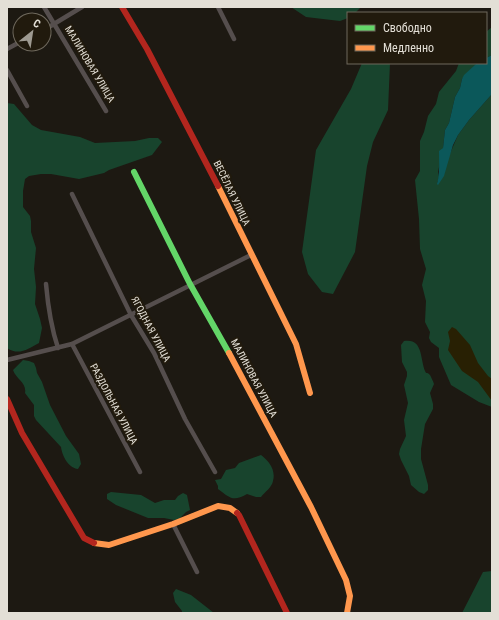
<svg xmlns="http://www.w3.org/2000/svg" width="499" height="620" font-family="'Roboto Condensed',sans-serif">
<rect width="100%" height="100%" fill="#1d1912"/>
<!-- green -->
<path fill="#18442d" d="M291,7H361L355,13H348V18L340,21L306,17Z
M492,27V55L486,58V32Z
M362,63H390L388,110L373,142L367,166L355,252L333,294L322,292L308,274L302,252L316,150L351,89Z
M459,63H477L462,79L460,88L455,97L449,123L445,130L443,148L438,172L439,177L437,184L458,135L469,120L492,94V407L479,402L451,385L439,357V348L431,342L429,338L430,332L425,322L426,301L422,285L426,269L420,249L419,219L415,180L420,171V141L424,132L428,116L436,104L439,92L456,71Z
M7,103L14,104L32,125L41,130L80,137L95,143L135,141L149,138H158L162,142L152,155L109,170L104,173L79,179L51,174H41L29,176L25,179L23,191V207L30,216L31,221V232L36,248L34,269L36,287L35,304L40,319L42,328L39,343C28,349 19,356 7,348Z
M404,341C423,338 420,358 425,371C427,375 426,371 430,375C431,377 433,381 434,384L430,393L433,404V409L425,424L421,449V459L428,485V490L424,494L419,492L411,485L409,476L401,460L399,454L400,449L406,436L404,420L408,403L404,385L407,376V372L402,362L401,345Z
M23,360L29,361L34,363L36,368L37,373L42,382L50,405L66,436L79,454L81,464L78,469C68,468 62,455 61,447L36,420L34,416V405L25,393C27,383 16,379 13,370Z
M261,455C269,461 276,470 273,481C272,487 265,492 261,497H256L247,494C233,502 230,498 218,489V486L215,480L221,479L226,470L235,468L239,463Z
M111,492L141,495L155,503L164,500H175L178,496L183,493L187,495L190,510L186,512L179,519L174,520L164,518H148L116,505L107,499V494Z
M492,571V613H462L483,572Z
M176,589L191,595L214,613H182V611L175,602L173,593Z"/>
<!-- sand -->
<path fill="#282003" d="M452,327L456,329L470,345L478,363L488,376L492,379V401L478,382L462,371L448,350L450,341L448,332Z"/>
<!-- water -->
<path fill="#0b585a" d="M492,55V94L469,120L458,135L453,145L444,176L438,185L437,184C440,174 439,162 439,151L443,148L445,130L449,123L455,97L460,88L462,79L464,75L477,63H486V58Z"/>
<g fill="none" stroke-linecap="round" stroke-linejoin="round">
<!-- street -->
<path stroke="#554e4d" stroke-width="4.5" d="M44,7L106,111
M218,7L234,39
M44,30L82,7
M7,49L20,42
M7,70L27,106
M72,194L131,315L154,353L185,419L215,472
M46,284C48,307 51,327 58,348
M72,344L140,472
M7,360L72,344L251,255
M173,524L197,572"/>
<!-- fast -->
<path stroke="#63d668" stroke-width="6" d="M134,172L190,284L229,353"/>
<!-- slow -->
<path stroke="#ff974d" stroke-width="6" d="M218,186L296,344L310,393
M229,353L311,507L346,580L350,596L347,613
M94,543L109,545L173,524L218,506L230,508L237,513"/>
<!-- jam -->
<path stroke="#b3261e" stroke-width="6" d="M122,7L147,49L218,186
M7,399L22,433L84,538L94,543
M237,513L239,515L287,613"/>
</g>
<g text-anchor="middle" dominant-baseline="central" stroke-width="4" stroke-linejoin="round" paint-order="stroke">
<!-- street labels -->
<g font-size="10" fill="#e3dfd6" stroke="#211a0d">
<text transform="translate(90 64) rotate(59)">МАЛИНОВАЯ УЛИЦА</text>
<text transform="translate(232 193) rotate(64)">ВЕСЁЛАЯ УЛИЦА</text>
<text transform="translate(151 329) rotate(62)">ЯГОДНАЯ УЛИЦА</text>
<text transform="translate(254 378) rotate(62)">МАЛИНОВАЯ УЛИЦА</text>
<text transform="translate(114 404) rotate(62)">РАЗДОЛЬНАЯ УЛИЦА</text>
</g>
</g>
<!-- border -->
<rect width="499" height="620" fill="none" stroke="#e3dfd6" stroke-width="16"/>
<!-- legend -->
<rect x="347" y="12" width="140" height="52" fill="#211a0d" stroke="#6f695d"/>
<rect x="355" y="25" width="20" height="6" fill="#63d668" stroke="#6f695d"/>
<text x="383" y="32" font-size="12" fill="#e3dfd6">Свободно</text>
<rect x="355" y="45" width="20" height="6" fill="#ff974d" stroke="#6f695d"/>
<text x="383" y="52" font-size="12" fill="#e3dfd6">Медленно</text>
<!-- north arrow -->
<g transform="translate(32 32) rotate(30)"><circle r="19" fill="#211a0d" stroke="#6f695d"/>
<path d="M0-3L7 15L0 10L-7 15Z" fill="#9e9a91"/>
<text y="-6" font-size="11" font-weight="bold" text-anchor="middle" fill="#e3dfd6">С</text>
</g>
</svg>
